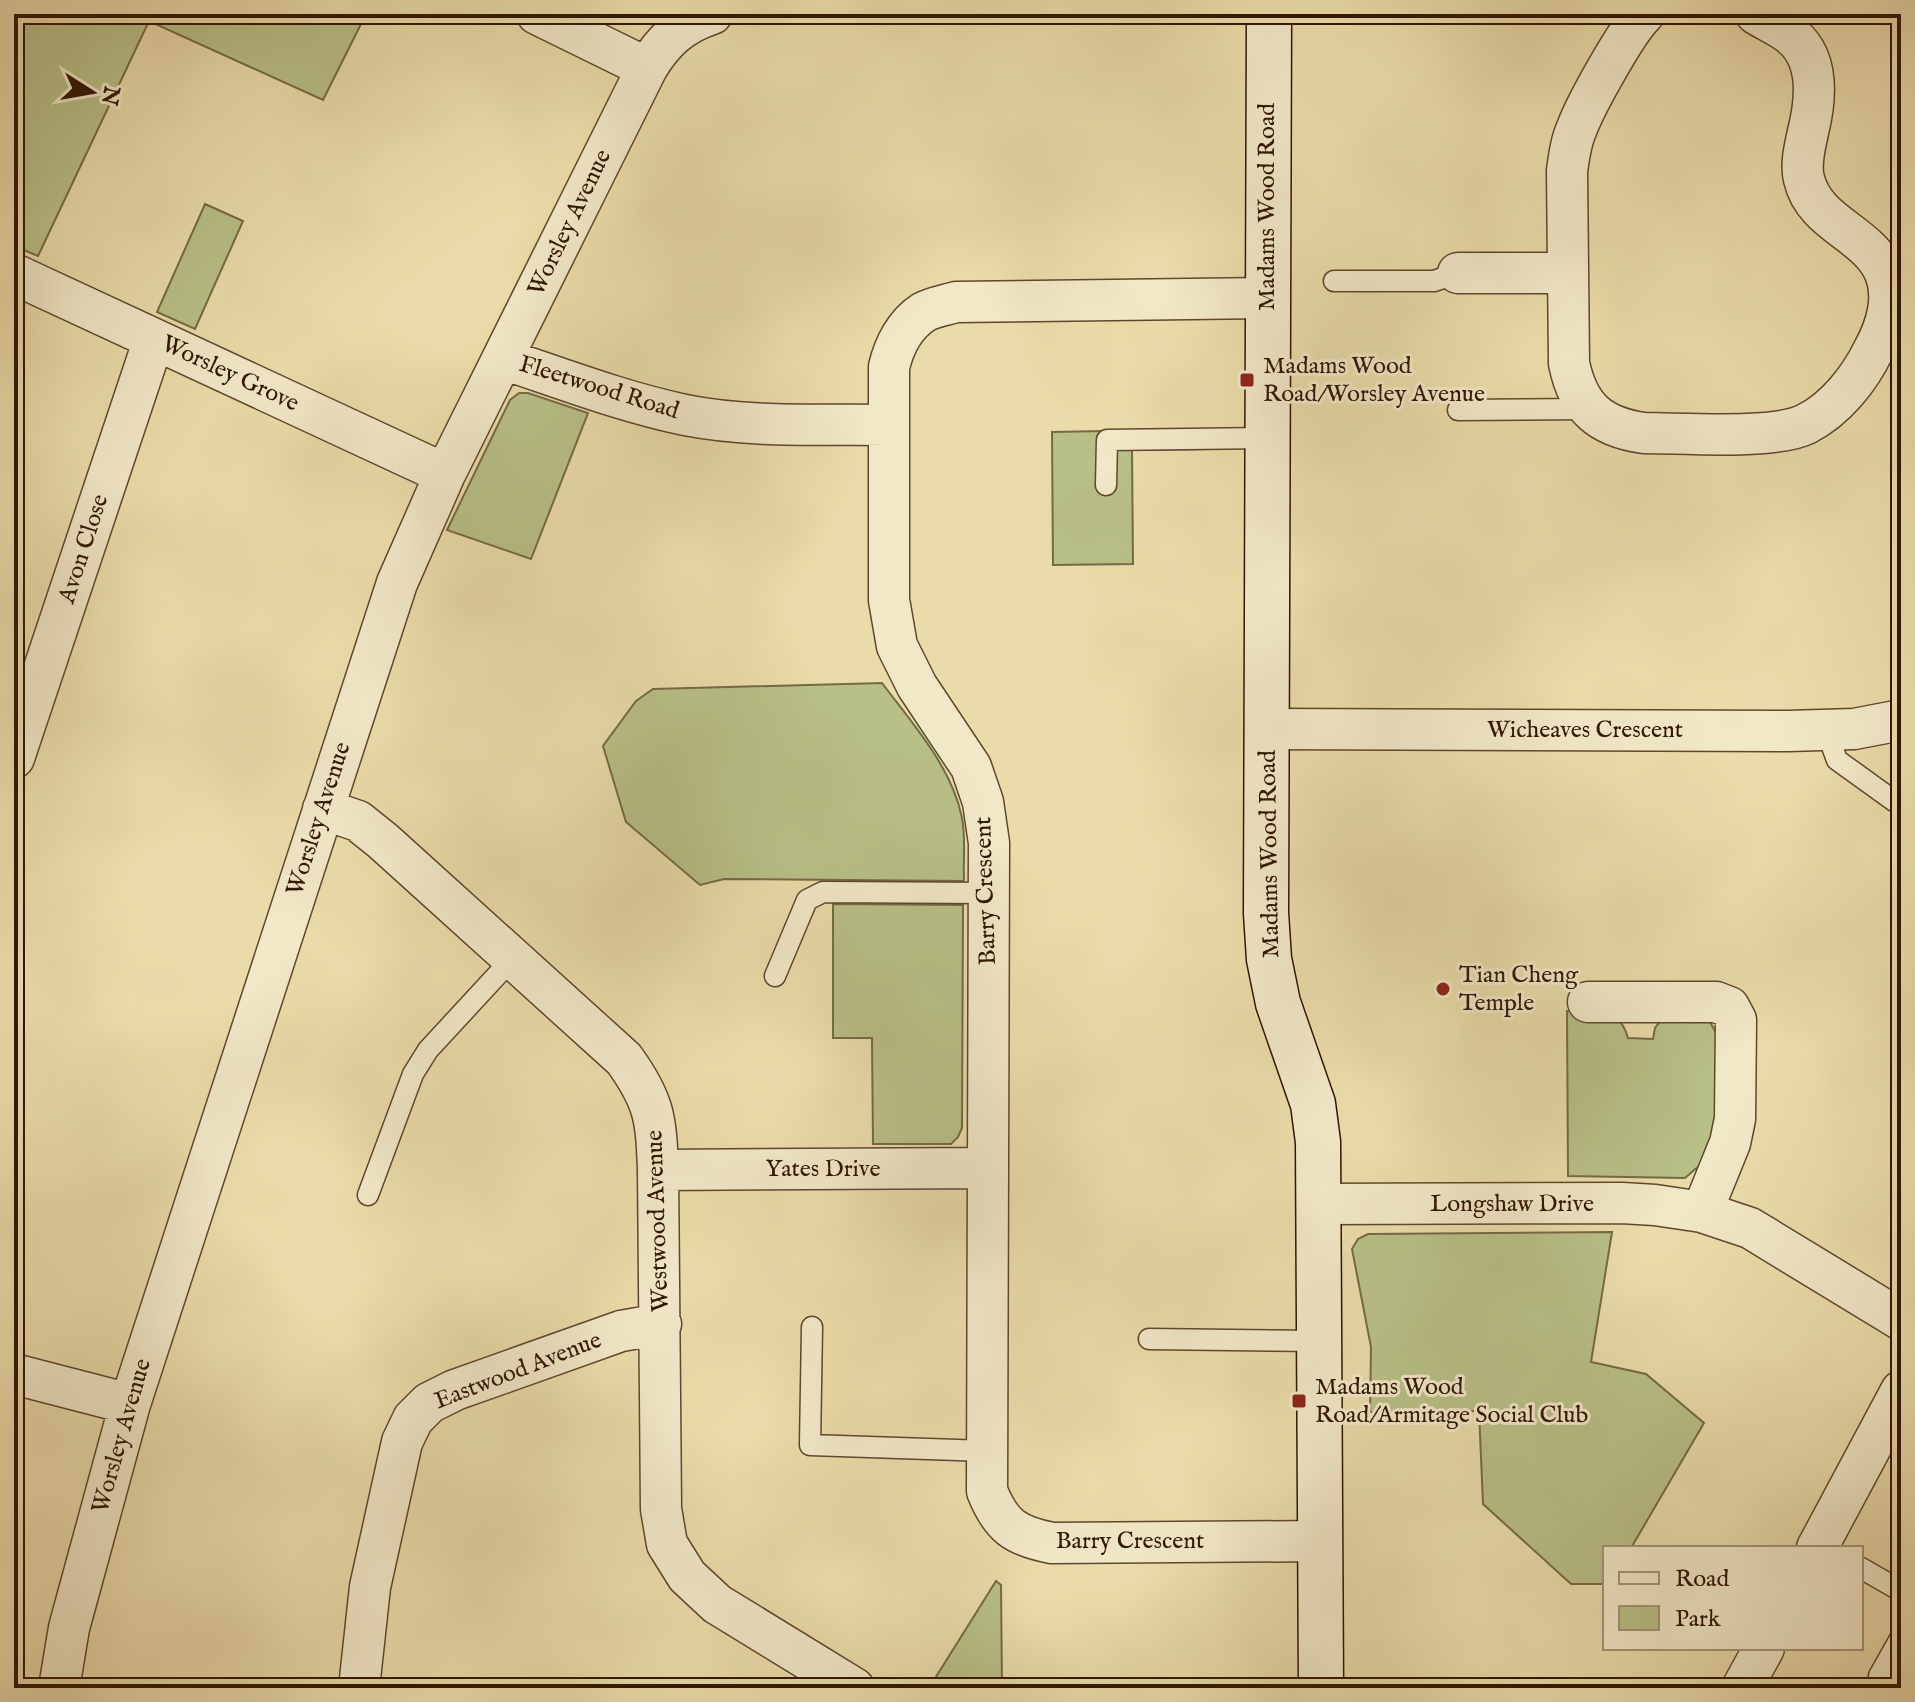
<svg xmlns="http://www.w3.org/2000/svg" width="1915" height="1702" font-family="'IM FELL English',serif">
<rect width="100%" height="100%" fill="#eadcaa"/>
<filter id="stains"><feTurbulence type="fractalNoise" baseFrequency=".0025" numOctaves="4"/><feColorMatrix values="0 0 0 0 .2 0 0 0 0 .09 0 0 0 0 .02 0 0 0 .5 -.17"/></filter>
<radialGradient id="worn" r=".72"><stop offset=".6" stop-color="#630" stop-opacity="0"/><stop offset="1" stop-color="#630" stop-opacity=".3"/></radialGradient>
<!-- green -->
<path fill="#b8c087" stroke="#746a45" stroke-width="2" d="M14,14H366L323,100L149,21L38,256L14,246Z
M205,204L243,221L195,329L157,312Z
M519,393H528L588,413L531,559L447,530L510,400Z
M1208,429L1209,449L1132,450L1133,564L1053,565L1052,432Z
M882,683C912,723 952,767 962,818C966,837 963,861 964,881L724,879L700,885L626,822L603,746L636,701L653,689Z
M833,904L963,905L962,1128L958,1137L951,1144H873L872,1038H833Z
M1567,1011C1596,1012 1619,1005 1628,1038L1653,1039L1655,1028L1661,1020H1709L1721,1042V1123L1707,1159L1685,1178L1568,1176Z
M1612,1232L1591,1362L1646,1374L1704,1423L1631,1548H1605V1584H1571L1483,1504L1479,1411L1370,1412L1371,1347L1352,1249L1358,1239L1368,1234Z
M996,1581L1001,1585L1002,1688H929Z"/>
<g fill="none" stroke-linecap="round" stroke-linejoin="round">
<defs>
<path id="lane" d="M1334,281H1434L1458,273
M1458,410L1589,409
M1106,485L1107,440L1267,438
M1826,730L1837,760L1894,801L1901,792
M775,976L807,900L823,892L989,893
M368,1195L413,1074L428,1050L512,959
M812,1327L810,1445L987,1451
M1149,1339L1320,1341
M1861,1568L1901,1591
M1879,1676L1901,1637"/>
<path id="street" d="M537,14L647,68
M1644,14C1627,30 1586,104 1577,128C1571,141 1569,156 1567,171L1569,363C1578,408 1600,427 1644,433C1683,433 1774,440 1806,424C1836,409 1860,378 1874,349C1886,327 1895,298 1885,273C1868,232 1815,225 1804,179C1800,164 1805,147 1808,132C1816,100 1820,59 1792,36C1782,27 1767,21 1756,14
M1458,273H1567
M14,274L445,474
M1267,298L956,302C946,305 933,307 924,312C905,324 894,346 889,367V600L897,646L917,686L971,767L983,802L989,843L987,1491C1001,1526 1015,1536 1052,1543L1321,1541
M503,359C563,379 623,402 685,415C751,428 820,424 887,425
M1268,729L1788,731L1854,729L1901,720
M14,758L154,339
M323,809L358,821L383,841L624,1059C655,1102 656,1119 658,1170L661,1509L667,1544L687,1576L717,1604L854,1688
M1588,1002H1716L1729,1007L1736,1020L1735,1119L1730,1143L1702,1212
M658,1170L987,1168
M1321,1204L1622,1203L1655,1205L1702,1212L1750,1228L1901,1320
M14,1374L130,1404
M1817,1548L1901,1391
M59,1688L69,1628L130,1404L397,583L445,474L647,68C663,41 681,24 712,14
M359,1688L370,1587L402,1442L413,1419L429,1403L455,1390L621,1331L661,1324
M1742,1688L1764,1648"/>
<path id="secondary" d="M1269,14L1266,913L1269,959L1278,1003L1313,1104L1318,1142L1321,1688"/>
</defs>
<!-- lane casing -->
<use href="#lane" stroke="#5f472d" stroke-width="23"/>
<!-- street casing -->
<use href="#street" stroke="#5f472d" stroke-width="43"/>
<!-- secondary casing -->
<use href="#secondary" stroke="#311503" stroke-width="47"/>
<!-- lane -->
<use href="#lane" stroke="#f1e8c8" stroke-width="20"/>
<!-- street -->
<use href="#street" stroke="#f1e8c8" stroke-width="40"/>
<!-- secondary -->
<use href="#secondary" stroke="#f1e8c8" stroke-width="44"/>
</g>
<!-- markers -->
<g fill="#8f2418" stroke="#f1e8c8" stroke-width="3">
<rect x="1239" y="372" width="16" height="16" rx="4"/>
<circle cx="1443" cy="989" r="8"/>
<rect x="1291" y="1393" width="16" height="16" rx="4"/>
</g>
<g text-anchor="middle" dominant-baseline="central" stroke-width="6" stroke-linejoin="round" paint-order="stroke">
<!-- street labels -->
<g font-size="24" fill="#311503" stroke="#f1e8c8">
<text transform="translate(1267 207) rotate(-90)">Madams Wood Road</text>
<text transform="translate(570 223) rotate(-64)">Worsley Avenue</text>
<text transform="translate(230 374) rotate(25)">Worsley Grove</text>
<text transform="translate(599 388) rotate(17)">Fleetwood Road</text>
<text transform="translate(84 549) rotate(-72)">Avon Close</text>
<text x="1585" y="730">Wicheaves Crescent</text>
<text transform="translate(319 819) rotate(-72)">Worsley Avenue</text>
<text transform="translate(1270 854) rotate(-91)">Madams Wood Road</text>
<text transform="translate(986 891) rotate(-92)">Barry Crescent</text>
<text x="823" y="1169">Yates Drive</text>
<text x="1512" y="1204">Longshaw Drive</text>
<text transform="translate(658 1221) rotate(-92)">Westwood Avenue</text>
<text transform="translate(518 1371) rotate(-21)">Eastwood Avenue</text>
<text transform="translate(122 1436) rotate(-74)">Worsley Avenue</text>
<text x="1130" y="1541">Barry Crescent</text>
</g>
<!-- poi labels -->
<g font-size="24" fill="#311503" stroke="#f1e8c8" text-anchor="start">
<text x="1263" y="366">Madams Wood<tspan x="1263" dy="28">Road/Worsley Avenue</tspan></text>
<text x="1459" y="975">Tian Cheng<tspan x="1459" dy="28">Temple</tspan></text>
<text x="1315" y="1387">Madams Wood<tspan x="1315" dy="28">Road/Armitage Social Club</tspan></text>
</g>
</g>
<!-- margin -->
<rect width="1915" height="1702" fill="none" stroke="#eadcaa" stroke-width="48"/>
<rect x="16" y="16" width="1883" height="1670" fill="none" stroke="#311503" stroke-width="4"/>
<rect x="24" y="24" width="1867" height="1654" fill="none" stroke="#311503" stroke-width="2"/>
<!-- legend -->
<rect x="1603" y="1546" width="260" height="104" fill="#f1e8c8" stroke="#a49479" stroke-width="2"/>
<rect x="1619" y="1572" width="40" height="12" fill="#f1e8c8" stroke="#a49479" stroke-width="2"/>
<text x="1675" y="1586" font-size="24" fill="#311503">Road</text>
<rect x="1619" y="1606" width="40" height="24" fill="#b8c087" stroke="#a49479" stroke-width="2"/>
<text x="1675" y="1626" font-size="24" fill="#311503">Park</text>
<!-- north arrow -->
<g transform="translate(92 92) rotate(101)" stroke="#f1e8c8" stroke-width="6" paint-order="stroke">
<path d="M0-6L14 30L0 20L-14 30Z" fill="#311503"/>
<text y="-12" font-size="22" font-weight="bold" text-anchor="middle" fill="#311503">N</text>
</g>
<rect width="100%" height="100%" filter="url(#stains)"/>
<rect width="100%" height="100%" fill="url(#worn)"/>
</svg>
